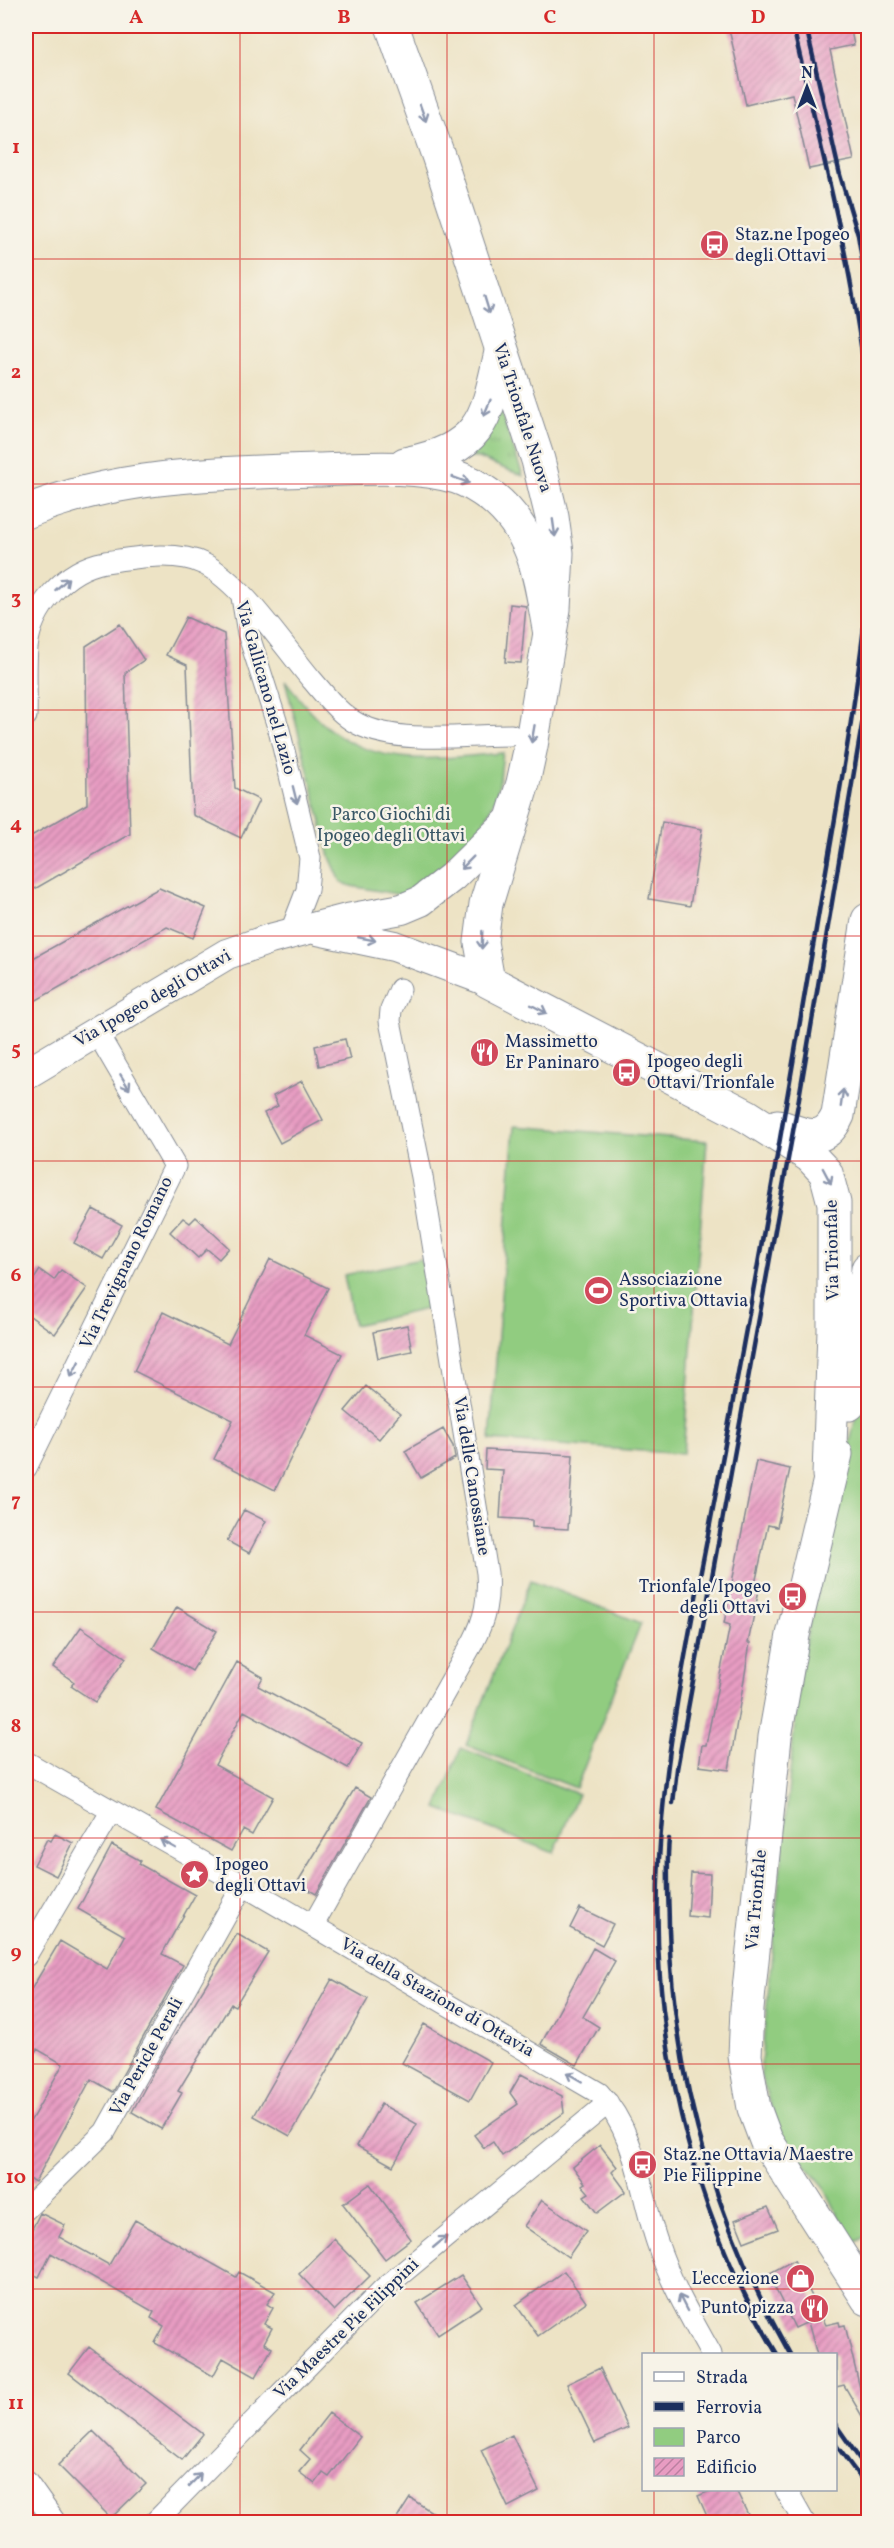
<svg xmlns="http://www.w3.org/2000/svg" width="894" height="2548" font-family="Vollkorn,serif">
<defs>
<pattern id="grass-tufts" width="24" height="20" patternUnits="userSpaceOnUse" patternTransform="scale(1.5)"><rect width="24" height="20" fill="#91cc80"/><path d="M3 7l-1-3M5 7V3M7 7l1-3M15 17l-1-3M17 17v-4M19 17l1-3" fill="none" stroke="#76a66c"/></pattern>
<pattern id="building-hatch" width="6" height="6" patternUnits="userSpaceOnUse" patternTransform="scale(1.5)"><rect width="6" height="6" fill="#e89cc2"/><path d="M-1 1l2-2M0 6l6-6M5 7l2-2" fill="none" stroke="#bb80a1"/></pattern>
</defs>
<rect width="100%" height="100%" fill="#f7f3e8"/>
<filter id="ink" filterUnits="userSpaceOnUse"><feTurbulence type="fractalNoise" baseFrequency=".0167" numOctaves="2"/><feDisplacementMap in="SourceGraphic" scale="12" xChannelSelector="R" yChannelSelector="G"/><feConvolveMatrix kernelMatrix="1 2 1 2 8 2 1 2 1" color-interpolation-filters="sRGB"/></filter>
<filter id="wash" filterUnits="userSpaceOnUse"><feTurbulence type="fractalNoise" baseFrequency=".008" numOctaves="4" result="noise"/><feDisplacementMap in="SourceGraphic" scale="24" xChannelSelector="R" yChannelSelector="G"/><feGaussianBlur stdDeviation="1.35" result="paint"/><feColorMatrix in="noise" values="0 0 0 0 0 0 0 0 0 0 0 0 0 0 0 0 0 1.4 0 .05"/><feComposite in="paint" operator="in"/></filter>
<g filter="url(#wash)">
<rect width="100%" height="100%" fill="#ede3c5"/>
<!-- grass -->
<path fill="url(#grass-tufts)" stroke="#567e6f" stroke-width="1.5" d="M499,407L523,476L478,458L462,457Z"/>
<!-- green -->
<path fill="#91cc80" stroke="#567e6f" stroke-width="1.5" d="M285,680C299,698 314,718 332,731C385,769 443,758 503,753C501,765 501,778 498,789C486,838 443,866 407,896L351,886L341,882L330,857Z
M514,1126L707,1141L683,1454L490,1440Z
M421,1259L431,1308L354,1325L344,1275Z
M868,1362V2235L852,2244L824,2186L781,2137L760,2074L801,1662Z
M531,1580L641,1623L576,1788L466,1745Z
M461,1748L578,1794L554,1853L437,1808Z"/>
<g id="blocks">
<!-- building -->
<path fill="url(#building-hatch)" d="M741,26H850L854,45L830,50L854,160L809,169L792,94L746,105L729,29Z
M510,604L526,606L521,663L505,662Z
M186,617L224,634L235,788L259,800L241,838L193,815L187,665L166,655Z
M120,624L144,660L125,673L130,834L26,894V839L87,804L86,646Z
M662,822L702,829L690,906L649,899Z
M159,888L206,908L193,938L167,927L26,1006V962Z
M345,1039L350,1059L319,1066L315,1046Z
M302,1081L323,1120L280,1143L264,1113L278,1106L273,1096Z
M93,1209L122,1225L103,1259L74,1243Z
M196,1217L229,1248L219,1259L207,1249L198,1258L170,1232L183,1218L190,1223Z
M270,1259L328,1288L304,1335L342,1354L275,1490L214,1459L233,1420L134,1371L163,1312L228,1344Z
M40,1270L54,1280L61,1270L87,1288L55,1334L26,1313V1291Z
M407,1325L412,1351L378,1358L373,1332Z
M366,1386L400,1414L379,1439L345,1411Z
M443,1429L453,1446L455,1458L421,1478L405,1451Z
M486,1450L573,1455L568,1529L532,1527V1520L500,1518L503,1470L485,1469Z
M756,1461L790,1469L777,1527L768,1525L755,1584L760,1585L748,1643H750L729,1770L699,1766L702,1745H706L730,1625L724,1623Z
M244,1510L266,1521L249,1553L227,1541Z
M177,1607L217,1631L192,1671L153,1648Z
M81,1627L126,1658L95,1702L71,1686L74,1682L53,1667Z
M237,1662L263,1677L258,1686L362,1743L348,1768L244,1711L215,1765L273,1797L252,1835L243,1830L231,1851L156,1810Z
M355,1788L371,1797L316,1894L297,1883Z
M55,1834L73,1843L56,1876L34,1865L47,1839L51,1841Z
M112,1845L141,1861L139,1864L195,1895L162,1954L183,1965L113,2092L91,2079L35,2182L26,2177V2129L63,2064L37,2049L26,2067V1998L60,1941L107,1969L125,1936L78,1909Z
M691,1873L710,1874L708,1918L688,1916Z
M580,1908L613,1924L602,1945L570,1928Z
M237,1934L268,1952L235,2006L231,2004L178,2091L182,2093L161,2129L132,2112L162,2056Z
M593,1948L615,1961L583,2017L599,2027L577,2065L541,2044Z
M332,1979L368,1999L290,2136L254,2116Z
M424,2024L491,2062L470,2100L402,2063Z
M521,2074L562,2096L564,2113L502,2156L493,2142L484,2148L474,2135L518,2104L510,2093Z
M381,2104L417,2124L393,2166L357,2146Z
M600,2145L617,2167L612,2172L626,2191L597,2213L584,2196L589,2193L582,2185L585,2183L573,2167Z
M370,2184L411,2239L385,2259L343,2204Z
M542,2200L586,2231L568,2257L524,2226Z
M768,2207L778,2229L744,2242L735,2220Z
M40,2213L65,2225L59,2237L109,2265L135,2220L236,2277L239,2272L275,2292L267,2304L273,2308L264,2324L272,2328L264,2343L272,2348L256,2377L223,2358L213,2376L155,2343L164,2326L151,2318L154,2312L51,2253L39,2277L26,2271V2241Z
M334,2239L370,2276L334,2311L299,2274Z
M794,2260L826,2325L839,2322L840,2326L845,2325L868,2422L866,2423L844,2385L836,2387V2355H817L808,2322L795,2328L768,2274Z
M564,2271L586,2302L538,2336L516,2305Z
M461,2275L482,2306L438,2335L417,2303Z
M89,2347L203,2434L182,2460L69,2373Z
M600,2368L628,2428L595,2443L567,2384Z
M329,2413L360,2437L329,2477L323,2473L315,2484L299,2472L310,2459L300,2450Z
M93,2431L146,2484L111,2518L58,2465Z
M512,2435L539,2491L508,2507L481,2450Z
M712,2490H736L752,2523H710L698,2496Z
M410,2498L449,2523H394Z"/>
</g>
</g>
<g filter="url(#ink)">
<use href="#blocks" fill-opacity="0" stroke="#848992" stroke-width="1.5"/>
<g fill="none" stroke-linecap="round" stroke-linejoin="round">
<defs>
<path id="street" d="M242,597L248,633L279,730L310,858L307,890L290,934
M26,716C27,693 25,670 27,648C31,608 65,569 105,562C134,558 176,550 204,564C242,583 284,647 312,680C326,696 339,714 358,724C399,745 466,735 511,735
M26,1468L175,1166L96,1031
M26,1762L243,1885L599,2093C637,2133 640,2192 657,2242C670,2282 691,2318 711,2354
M313,1925L473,1642C485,1619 489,1599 487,1573L422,1177L390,1021L391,1010L400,989
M26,1956L111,1812
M26,2209L105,2132L243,1885
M26,2481L55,2522
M786,2490L804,2522
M155,2522L383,2289L608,2103"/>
<path id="secondary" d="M318,930L394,946L488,981
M26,1074L227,954L270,939L347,919L402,909L421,901L452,877L508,822"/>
<path id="primary" d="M392,26L439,158L538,460L552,517L557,553L554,609L531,746L523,783L486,904L481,942L488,981L747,1116L810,1156L826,1173L834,1203V1330L829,1475
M778,1126C803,1134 824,1147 838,1115L868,920
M849,1404L868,1269
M836,1454L793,1635L775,1737L747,2009L745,2056L754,2108L766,2140L868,2299"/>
<path id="highway" d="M405,464C482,448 486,421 501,352
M26,512C115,474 220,473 316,470C361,469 412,464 456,477C469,481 481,489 492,497C537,533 540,581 550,634"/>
</defs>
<!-- street casing -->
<use href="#street" stroke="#848992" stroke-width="23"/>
<!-- secondary casing -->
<use href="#secondary" stroke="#848992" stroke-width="32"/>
<!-- primary casing -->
<use href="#primary" stroke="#848992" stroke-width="35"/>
<!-- highway casing -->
<use href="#highway" stroke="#848992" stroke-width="35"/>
<!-- street -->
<use href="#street" stroke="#fff" stroke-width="21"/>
<!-- secondary -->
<use href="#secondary" stroke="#fff" stroke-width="30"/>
<!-- primary -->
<use href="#primary" stroke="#fff" stroke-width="33"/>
<!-- highway -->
<use href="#highway" stroke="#fff" stroke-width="33"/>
<!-- rail -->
<path stroke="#1b2f5e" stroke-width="4.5" d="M793,26C821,151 856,276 868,404
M806,26L840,175L858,235L868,295
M673,1803L677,1769L798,1104L868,689
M669,1839C666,1869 669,1900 669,1930C674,2081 716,2224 790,2354
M777,2354C689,2208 649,2029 659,1859C665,1753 686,1649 706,1545C719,1477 732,1408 744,1340C770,1203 792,1066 816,929C835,816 857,703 868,589
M836,2425L868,2471
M836,2445L868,2488"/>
</g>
<!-- one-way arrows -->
<defs><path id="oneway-shaft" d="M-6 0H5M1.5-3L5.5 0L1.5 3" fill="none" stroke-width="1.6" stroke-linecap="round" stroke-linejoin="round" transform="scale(1.5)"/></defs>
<g stroke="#8d97ae">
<use href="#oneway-shaft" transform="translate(423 113) rotate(70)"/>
<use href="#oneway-shaft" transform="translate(487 305) rotate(73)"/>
<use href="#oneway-shaft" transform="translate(487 408) rotate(113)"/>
<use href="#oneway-shaft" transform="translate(461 480) rotate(20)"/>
<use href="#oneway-shaft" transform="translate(554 528) rotate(82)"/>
<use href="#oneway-shaft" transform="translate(62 584) rotate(-42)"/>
<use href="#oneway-shaft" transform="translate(533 734) rotate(100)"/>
<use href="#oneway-shaft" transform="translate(295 795) rotate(76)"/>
<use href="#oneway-shaft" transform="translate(467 863) rotate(135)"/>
<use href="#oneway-shaft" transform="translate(367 939) rotate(11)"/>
<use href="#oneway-shaft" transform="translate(482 940) rotate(92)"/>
<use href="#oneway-shaft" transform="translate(539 1009) rotate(28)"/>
<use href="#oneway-shaft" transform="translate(125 1082) rotate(59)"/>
<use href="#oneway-shaft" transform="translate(842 1098) rotate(-82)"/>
<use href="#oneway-shaft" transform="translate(827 1176) rotate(62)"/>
<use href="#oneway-shaft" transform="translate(75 1369) rotate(117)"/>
<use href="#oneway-shaft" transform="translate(168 1844) rotate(-151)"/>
<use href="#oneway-shaft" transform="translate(574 2077) rotate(-150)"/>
<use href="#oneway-shaft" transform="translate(440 2242) rotate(-40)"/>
<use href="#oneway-shaft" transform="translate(683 2303) rotate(-117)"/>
<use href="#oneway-shaft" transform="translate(195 2480) rotate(-46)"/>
</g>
</g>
<!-- grid -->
<path fill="none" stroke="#d62828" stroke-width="1.5" stroke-opacity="0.55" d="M240,26V2522M447,26V2522M654,26V2354M26,259H868M26,484H868M26,710H868M26,936H868M26,1161H868M26,1387H868M26,1612H868M26,1838H868M26,2064H868M26,2289H868M654,2490V2522"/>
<!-- icons -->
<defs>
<symbol id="bus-disc" viewBox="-11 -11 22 22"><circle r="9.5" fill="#d1495b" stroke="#f7f3e8"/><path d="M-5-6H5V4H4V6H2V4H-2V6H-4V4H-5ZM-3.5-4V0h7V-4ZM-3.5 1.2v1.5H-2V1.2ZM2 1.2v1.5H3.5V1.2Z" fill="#fff"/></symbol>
<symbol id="restaurant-disc" viewBox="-11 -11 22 22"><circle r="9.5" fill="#d1495b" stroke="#f7f3e8"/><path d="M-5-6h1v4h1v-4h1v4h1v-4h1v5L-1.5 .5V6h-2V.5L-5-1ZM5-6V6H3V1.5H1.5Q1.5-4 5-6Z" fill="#fff"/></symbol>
<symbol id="stadium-disc" viewBox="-11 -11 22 22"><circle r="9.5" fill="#d1495b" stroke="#f7f3e8"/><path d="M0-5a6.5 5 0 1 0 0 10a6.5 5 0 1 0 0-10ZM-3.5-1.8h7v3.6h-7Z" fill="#fff"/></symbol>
<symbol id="sight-disc" viewBox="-11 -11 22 22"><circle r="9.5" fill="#d1495b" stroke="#f7f3e8"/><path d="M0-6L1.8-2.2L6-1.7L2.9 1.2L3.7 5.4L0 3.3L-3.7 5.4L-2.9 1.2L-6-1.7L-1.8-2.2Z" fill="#fff"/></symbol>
<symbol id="shop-disc" viewBox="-11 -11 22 22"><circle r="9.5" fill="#d1495b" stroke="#f7f3e8"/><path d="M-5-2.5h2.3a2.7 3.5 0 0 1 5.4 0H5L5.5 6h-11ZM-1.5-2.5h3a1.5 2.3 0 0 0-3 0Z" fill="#fff"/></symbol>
</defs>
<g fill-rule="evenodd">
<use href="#bus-disc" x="698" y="228" width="33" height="33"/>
<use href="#restaurant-disc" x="468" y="1036" width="33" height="33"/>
<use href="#bus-disc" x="610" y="1056" width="33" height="33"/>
<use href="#stadium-disc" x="582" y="1274" width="33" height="33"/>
<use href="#bus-disc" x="776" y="1580" width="33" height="33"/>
<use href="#sight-disc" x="178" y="1858" width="33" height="33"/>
<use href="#bus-disc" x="626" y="2148" width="33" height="33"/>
<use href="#shop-disc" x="784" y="2262" width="33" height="33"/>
<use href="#restaurant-disc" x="798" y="2292" width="33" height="33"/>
</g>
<g text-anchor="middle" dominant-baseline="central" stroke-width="5" stroke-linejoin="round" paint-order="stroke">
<!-- poi labels -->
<g font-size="18" fill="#1b2f5e" stroke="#f7f3e8" text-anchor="start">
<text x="735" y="235">Staz.ne Ipogeo<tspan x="735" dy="21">degli Ottavi</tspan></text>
<text x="505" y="1042">Massimetto<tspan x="505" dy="21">Er Paninaro</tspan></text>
<text x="647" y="1062">Ipogeo degli<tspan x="647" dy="21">Ottavi/Trionfale</tspan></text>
<text x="619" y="1280">Associazione<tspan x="619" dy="21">Sportiva Ottavia</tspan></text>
<text x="771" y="1587" text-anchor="end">Trionfale/Ipogeo<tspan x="771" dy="21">degli Ottavi</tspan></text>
<text x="215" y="1865">Ipogeo<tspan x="215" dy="21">degli Ottavi</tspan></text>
<text x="663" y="2155">Staz.ne Ottavia/Maestre<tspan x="663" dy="21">Pie Filippine</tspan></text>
<text x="779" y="2279" text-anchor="end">L'eccezione</text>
<text x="794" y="2308" text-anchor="end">Punto pizza</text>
</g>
<!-- street labels -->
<g font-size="18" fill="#1b2f5e" stroke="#f7f3e8">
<text transform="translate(522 418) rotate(72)">Via Trionfale Nuova</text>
<text transform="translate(265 688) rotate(74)">Via Gallicano nel Lazio</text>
<text transform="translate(153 999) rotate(-30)">Via Ipogeo degli Ottavi</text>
<text transform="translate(833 1250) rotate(-91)">Via Trionfale</text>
<text transform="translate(127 1263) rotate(-64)">Via Trevignano Romano</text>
<text transform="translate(471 1476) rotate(81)">Via delle Canossiane</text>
<text transform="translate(757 1900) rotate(-85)">Via Trionfale</text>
<text transform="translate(437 1998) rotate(30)">Via della Stazione di Ottavia</text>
<text transform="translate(147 2057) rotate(-61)">Via Pericle Perali</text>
<text transform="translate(347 2329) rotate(-44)">Via Maestre Pie Filippini</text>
</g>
<!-- park labels -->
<g font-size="18" fill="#385666" stroke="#f7f3e8">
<text x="391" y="815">Parco Giochi di<tspan x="391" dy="21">Ipogeo degli Ottavi</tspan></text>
</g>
</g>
<!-- margin -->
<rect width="894" height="2548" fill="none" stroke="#f7f3e8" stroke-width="66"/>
<!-- legend -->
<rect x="642" y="2353" width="195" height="138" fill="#f7f3e8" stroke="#9fa5b1" stroke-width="1.5"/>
<rect x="654" y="2372" width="30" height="9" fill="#ffffff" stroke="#9fa5b1" stroke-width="1.5"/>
<text x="696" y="2383" font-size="18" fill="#1b2f5e">Strada</text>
<rect x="654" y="2402" width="30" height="9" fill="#1b2f5e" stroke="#9fa5b1" stroke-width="1.5"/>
<text x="696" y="2413" font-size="18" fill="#1b2f5e">Ferrovia</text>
<rect x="654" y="2428" width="30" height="18" fill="#91cc80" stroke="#9fa5b1" stroke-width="1.5"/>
<text x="696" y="2443" font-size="18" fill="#1b2f5e">Parco</text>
<rect x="654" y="2458" width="30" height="18" fill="url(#building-hatch)" stroke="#9fa5b1" stroke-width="1.5"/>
<text x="696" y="2473" font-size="18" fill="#1b2f5e">Edificio</text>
<!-- north arrow -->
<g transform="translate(807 87)" stroke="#f7f3e8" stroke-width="4.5" paint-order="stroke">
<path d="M0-4.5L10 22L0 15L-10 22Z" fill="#1b2f5e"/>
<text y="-9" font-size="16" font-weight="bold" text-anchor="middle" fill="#1b2f5e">N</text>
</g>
<rect x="33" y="33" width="828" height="2482" fill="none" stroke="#d62828" stroke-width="2"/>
<g font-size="20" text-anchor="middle" font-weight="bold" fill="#d62828">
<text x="136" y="23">A</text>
<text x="344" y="23">B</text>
<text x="550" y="23">C</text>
<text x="758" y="23">D</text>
<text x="16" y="153">1</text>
<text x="16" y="378">2</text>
<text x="16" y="604">3</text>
<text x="16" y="830">4</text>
<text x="16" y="1055">5</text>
<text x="16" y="1281">6</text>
<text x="16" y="1506">7</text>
<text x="16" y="1732">8</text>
<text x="16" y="1958">9</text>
<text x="16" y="2183">10</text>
<text x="16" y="2409">11</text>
</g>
</svg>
